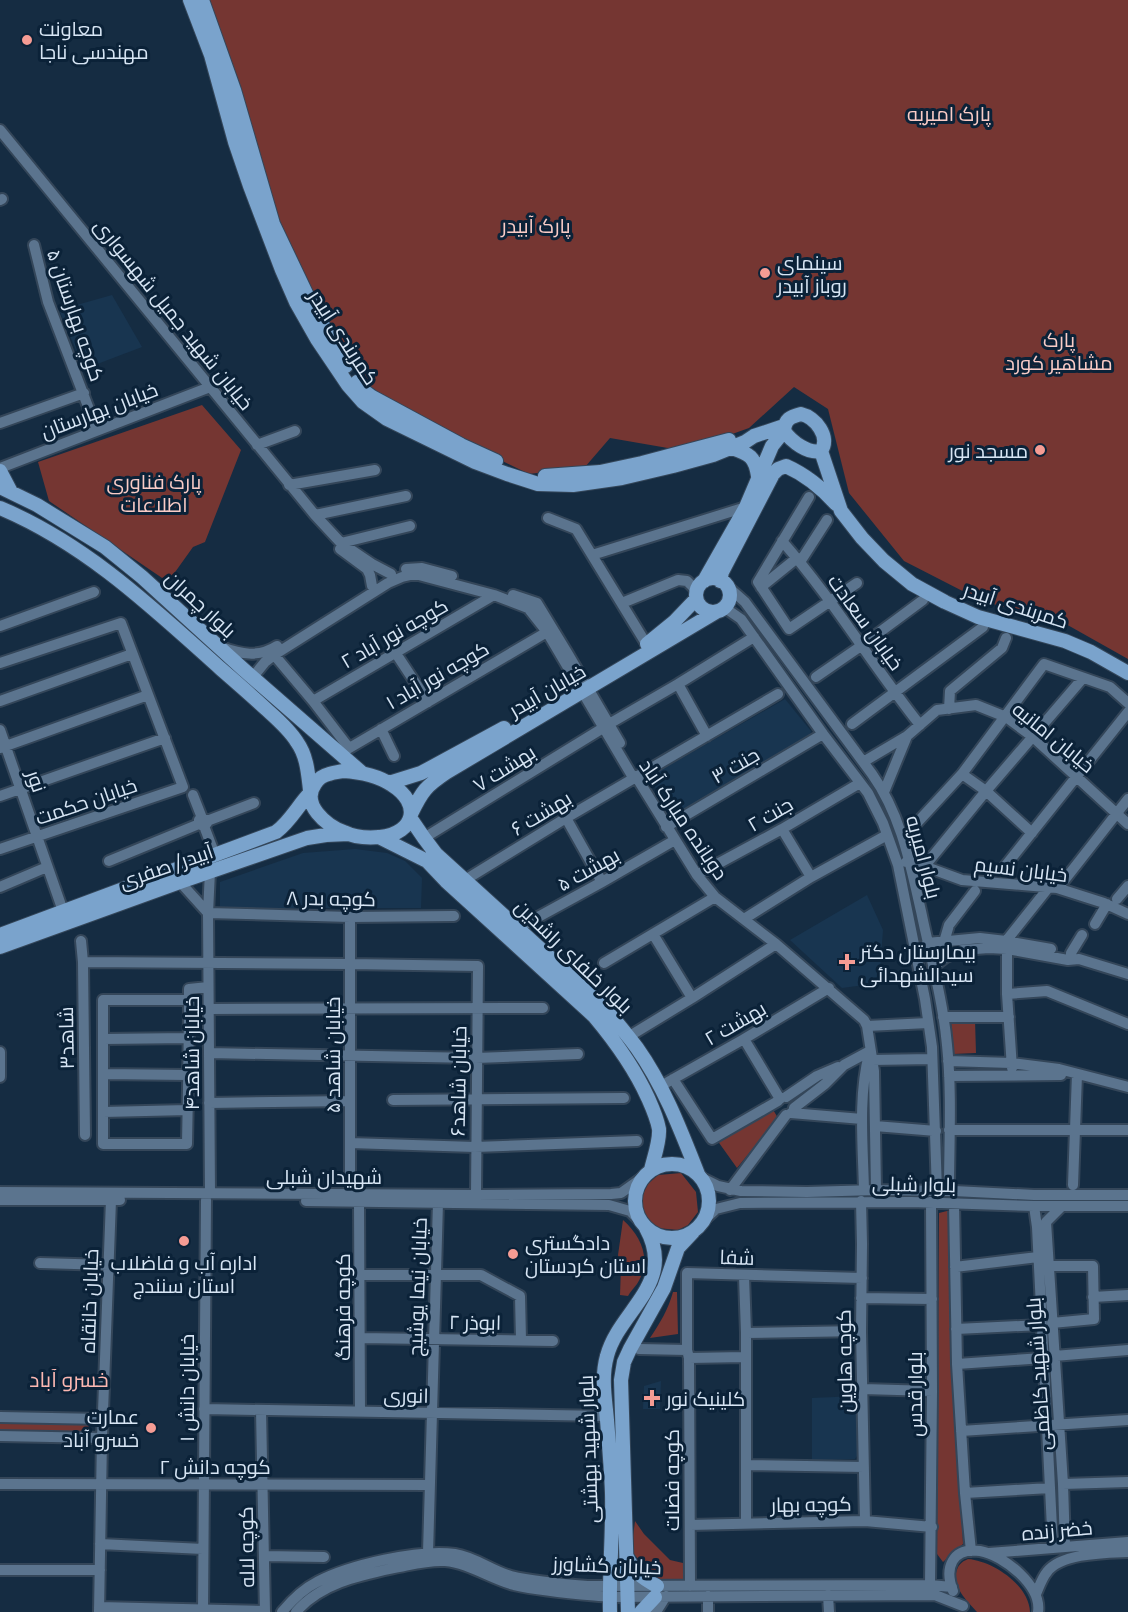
<svg xmlns="http://www.w3.org/2000/svg" width="1128" height="1612" font-family="Ubuntu,Cairo,sans-serif">
<rect width="100%" height="100%" fill="#152c42"/>
<!-- built -->
<path fill="#183550" d="M112,295L142,347L84,369L59,310Z
M785,699L811,731L810,736L673,817L649,777Z
M355,849L387,853L405,861L422,878L421,908H220V882L303,853Z
M867,895L883,930L879,983L842,988L790,940Z
M661,1381L660,1409H643L644,1386Z
M857,1396V1456L855,1459L812,1460V1398Z"/>
<!-- green -->
<path fill="#753632" d="M196,0H1128V659L1064,623L982,601L904,561L849,493L828,409L794,387L749,428L685,451L610,438L585,467L529,474L428,425L366,389L342,342L319,304L270,214Z
M202,405L241,450L205,542L193,547L168,582L49,501L38,462Z
M975,1020L976,1053L953,1054L951,1021Z
M772,1108L778,1118L737,1168L717,1140Z
M681,1173L696,1192L698,1212L688,1225L678,1230L657,1228L647,1220L642,1207V1196L648,1184L658,1175Z
M951,1210L963,1544L943,1562L937,1554L939,1213Z
M623,1220C642,1237 652,1260 637,1284C634,1288 630,1292 628,1296L620,1295L621,1266L618,1255Z
M673,1292H677L678,1334L650,1338C660,1323 668,1310 673,1292Z
M0,1419L89,1421V1437L0,1434Z
M635,1521L644,1534L670,1560L683,1563V1580L659,1581L631,1551Z
M968,1559C993,1561 1029,1585 1030,1612H977C967,1601 954,1589 956,1573C958,1565 961,1562 968,1559Z"/>
<g fill="none" stroke-linecap="round" stroke-linejoin="round">
<defs>
<path id="minor" d="M0,130L315,515L341,543L372,564L391,574
M0,200L2,199
M34,245L48,302L97,430
M0,423L84,393
M257,445L295,431
M0,468L210,387
M289,485L375,470
M809,497L758,582L789,629L857,583
M315,515L406,496
M548,518L576,529L647,645
M782,541C833,599 872,665 920,725
M341,543L410,526
M340,549L367,569L370,575L372,586
M592,555L746,507
M800,562L827,520
M406,569L422,568L452,576
M727,586L745,602L872,774C901,815 910,863 921,911C930,955 943,1000 947,1045C952,1093 949,1143 949,1191
M761,587L797,558
M513,595L537,603L568,654L620,743
M622,603L678,580L687,581L697,591
M723,609L728,610L741,619L823,734L868,793L883,823L898,865L925,999L932,1047L937,1191
M0,626L94,592
M221,647C241,654 258,658 277,646
M270,650L313,701L349,748
M395,652L428,702
M0,663L121,623L183,787L0,849
M816,677L861,646L923,600
M252,678L265,662L274,655L388,583L402,577L415,574L494,595L528,608L547,632L631,774L637,778L697,875L715,897L776,944L864,1020L867,1026L874,1071L876,1190
M678,684L707,736
M0,701L132,654
M313,701L494,595
M949,709L950,691L1002,648L1006,638
M609,724L678,684L754,637
M852,724L983,627
M381,729L394,756
M0,730L63,911
M0,748L148,695
M346,750L547,632
M863,762L907,736
M962,774L986,791L1032,833
M884,792L907,736L937,710L976,705L1006,717L1033,737L1128,824
M193,795L202,818L207,820V823L204,826L201,825L199,820
M0,796L165,738
M566,818L602,882
M207,821L254,803
M204,826L215,855
M666,827L823,734
M782,829L811,877
M424,838L603,728
M903,838L962,774L1044,664L1110,687L1128,703
M109,861L199,824
M906,862L910,861L962,880L1057,888L1104,903L1128,914
M928,862L986,791L1083,678
M1002,870L1128,712
M697,875L782,829L860,783
M465,880L566,818L778,694
M180,882L208,913
M1063,882L1128,799
M0,887L47,867
M1117,899L1128,886
M208,913L350,917L454,916
M744,919L811,877L887,835
M1095,924L1107,904
M518,928L602,882L675,840
M653,934L692,998
M81,941L83,962L85,1135
M1006,941L1049,887
M944,942L949,925L975,891
M927,943L980,938L1006,941L1051,949
M1007,949V994L1012,1068
M1071,953L1082,935
M83,962L350,964L478,966L476,1195
M604,963L715,897
M933,967L946,957L962,950L989,948L1007,949L1068,960L1079,959L1128,974
M1007,994L1047,991L1128,1024
M189,1000H103V1144H187C188,1092 189,1041 189,989L208,987
M208,1009L543,1008
M943,1017H1009
M867,1026L928,1023
M628,1037L692,998L776,944
M103,1039L189,1038
M744,1039L780,1099
M0,1052V1077
M209,1053L476,1058L578,1054
M872,1060L932,1059
M948,1061L1011,1063L1059,1069L1128,1087
M103,1074L188,1075
M949,1076L1061,1075
M673,1079L712,1139L778,1101
M659,1087L744,1039L829,988
M786,1097L817,1076L838,1067
M393,1100L624,1098
M209,1103L350,1101
M794,1108L825,1084L844,1065L870,1051
M103,1112L188,1110
M791,1113L862,1119
M875,1126L936,1131
M949,1130H1128
M350,1143L475,1147L637,1141
M702,1178L718,1186L741,1191L807,1192L876,1190L954,1191L1034,1195H1128
M1073,1185L1077,1074
M730,1190L786,1115
M864,1190C863,1146 858,1097 869,1054
M0,1192L476,1195L611,1194L621,1193L642,1178
M210,1193L208,913L210,871
M350,1194V917
M0,1200H120
M306,1201L609,1205L630,1211L639,1220
M861,1201L862,1244L861,1331L865,1521
M359,1202L360,1412
M954,1203L957,1364L965,1493L971,1551
M1034,1206L1037,1227L1053,1548
M1062,1206L1046,1222L1063,1484L1065,1547
M704,1220L716,1209L740,1203L911,1202L1034,1206H1128
M40,1263L109,1265
M1049,1266H1093L1094,1319L1052,1323
M955,1267L1038,1257
M360,1275H481L520,1296L521,1340
M744,1276L746,1333V1524
M1093,1297L1128,1295
M861,1298L932,1299
M956,1329L1042,1325
M746,1333L861,1331
M360,1338L553,1341
M639,1349L687,1350L689,1358L690,1586
M687,1350V1273L862,1278
M1054,1356L1128,1350
M689,1358L745,1357
M957,1364L1043,1358
M863,1389L932,1391
M204,1409L607,1416
M261,1410L265,1612
M0,1417L102,1419
M961,1431L1128,1420
M0,1436L102,1438
M746,1465L864,1467
M0,1484L430,1485
M1063,1484L1128,1482
M965,1493L1050,1488
M690,1525L865,1521L932,1527
M100,1544L203,1549
M989,1553L1128,1542
M264,1556L324,1557
M429,1559L428,1553L438,1202
M0,1570H100
M930,1585L932,1391L931,1202
M953,1591C944,1568 952,1547 980,1551C1004,1555 1042,1586 1038,1612
M1036,1594C1039,1587 1042,1578 1047,1572C1061,1553 1105,1553 1128,1552
M828,1595L829,1612
M99,1607L265,1611
M99,1612L102,1438L111,1200
M203,1612L206,1200
M282,1612C292,1600 303,1589 317,1582C349,1565 419,1549 455,1554C475,1557 492,1571 511,1576C536,1582 563,1584 589,1586L930,1585L952,1587
M296,1612C322,1582 362,1575 399,1567C414,1564 429,1560 445,1561C469,1563 491,1579 514,1585C546,1592 578,1594 610,1597L935,1595L963,1606
M656,1612L666,1596
M708,1612V1596"/>
<path id="major" d="M190,0L211,55L235,142L250,186L282,270L296,302L317,339L348,385L363,402L387,419L475,462L507,474L538,484L573,485L622,478L673,466L713,455L745,442L754,436L784,426
M202,0L234,90L273,224L313,308L346,366
M357,382L364,391L372,397L461,445L496,461
M801,414C815,417 831,437 821,451C808,454 792,442 784,431C785,419 790,417 801,414Z
M732,448C749,454 755,456 758,476
M821,451L841,511L862,538L884,561L912,584L945,602L978,617L1065,641L1091,652L1128,673
M0,471L11,492
M545,476L600,472L642,463L729,440
M0,487L37,505L105,547L142,577L243,669L361,772
M0,508C86,544 153,608 221,669C236,682 251,695 266,709C277,719 289,729 297,742C307,756 308,773 310,790
M696 595a17 17 0 1 1 34 0a17 17 0 1 1-34 0Z
M704,581L746,507L772,446L784,431
M720,581L722,572L773,474L778,469L786,466C806,475 822,488 836,504
M647,644L674,622L696,599
M343,771C361,772 377,775 392,785C421,803 416,833 380,837C369,838 354,837 344,832C327,826 300,804 315,784C318,779 324,775 329,774C334,772 339,772 343,771Z
M389,783L421,773L504,728
M411,814C422,791 426,786 447,772L716,612
M411,819L424,838L436,854L602,1005C614,1019 626,1033 637,1048C664,1086 681,1131 698,1174
M379,837L427,861L446,881L594,1016C615,1041 634,1067 648,1098C652,1107 657,1118 659,1129C660,1141 654,1157 651,1170
M0,935L276,832C291,821 298,805 311,792
M0,947L180,882L307,838L326,835L349,834
M635 1201a37 37 0 1 1 74 0a37 37 0 1 1-74 0Z
M627,1557C634,1572 642,1578 657,1586
M610,1612C609,1572 613,1532 612,1493C611,1468 609,1444 607,1420C605,1398 601,1377 607,1356C619,1310 677,1284 646,1228
M628,1612L621,1380L624,1362L630,1349L664,1288L678,1248L693,1232
M641,1612L655,1597"/>
</defs>
<!-- minor casing -->
<use href="#minor" stroke="#344659" stroke-width="14"/>
<!-- major casing -->
<use href="#major" stroke="#344659" stroke-width="16"/>
<!-- minor -->
<use href="#minor" stroke="#5b748e" stroke-width="10"/>
<!-- major -->
<use href="#major" stroke="#7aa3cc" stroke-width="14"/>
</g>
<!-- markers -->
<g fill="#f59c94" stroke="#0b2238" stroke-width="2">
<circle cx="27" cy="40" r="6"/>
<circle cx="765" cy="273" r="6"/>
<circle cx="1040" cy="450" r="6"/>
<path d="M844 953h6v6h6v6h-6v6h-6v-6h-6v-6h6z"/>
<circle cx="184" cy="1241" r="6"/>
<circle cx="513" cy="1254" r="6"/>
<path d="M649 1389h6v6h6v6h-6v6h-6v-6h-6v-6h6z"/>
<circle cx="151" cy="1428" r="6"/>
</g>
<g text-anchor="middle" dominant-baseline="central" stroke-width="6" stroke-linejoin="round" paint-order="stroke">
<!-- poi labels -->
<g font-size="20" fill="#d7e5f4" stroke="#0b2238" text-anchor="start">
<text x="39" y="28">معاونت<tspan x="39" dy="23">مهندسی ناجا</tspan></text>
<text x="777" y="262">سینمای<tspan x="777" dy="23">روباز آبیدر</tspan></text>
<text x="1028" y="450" text-anchor="end">مسجد نور</text>
<text x="860" y="951">بیمارستان دکتر<tspan x="860" dy="23">سیدالشهدائی</tspan></text>
<text x="525" y="1242">دادگستری<tspan x="525" dy="23">استان کردستان</tspan></text>
<text x="184" y="1262" text-anchor="middle">اداره آب و فاضلاب<tspan x="184" dy="23">استان سنندج</tspan></text>
<text x="666" y="1398">کلینیک نور</text>
<text x="139" y="1416" text-anchor="end">عمارت<tspan x="139" dy="23">خسرو آباد</tspan></text>
</g>
<!-- park labels -->
<g font-size="20" fill="#faccc7" stroke="#0b2238">
<text x="949" y="113">پارک امیریه</text>
<text x="536" y="225">پارک آبیدر</text>
<text x="1059" y="339">پارک<tspan x="1059" dy="23">مشاهیر کورد</tspan></text>
<text x="154" y="481">پارک فناوری<tspan x="154" dy="23">اطلاعات</tspan></text>
</g>
<!-- street labels -->
<g font-size="20" fill="#d7e5f4" stroke="#0b2238">
<text transform="translate(174 314) rotate(51)">خیابان شهید جمیل شهسواری</text>
<text transform="translate(76 315) rotate(71)">کوچه بهارستان ۵</text>
<text transform="translate(344 337) rotate(57)">کمربندی آبیدر</text>
<text transform="translate(99 410) rotate(-21)">خیابان بهارستان</text>
<text transform="translate(201 604) rotate(43)">بلوار چمران</text>
<text transform="translate(1016 605) rotate(18)">کمربندی آبیدر</text>
<text transform="translate(866 622) rotate(54)">خیابان سعادت</text>
<text transform="translate(394 633) rotate(-30)">کوچه نور آباد ۲</text>
<text transform="translate(437 675) rotate(-30)">کوچه نور آباد ۱</text>
<text transform="translate(547 690) rotate(-30)">خیابان آبیدر</text>
<text transform="translate(1054 737) rotate(39)">خیابان امانیه</text>
<text transform="translate(735 765) rotate(-30)">جنت ۳</text>
<text transform="translate(504 768) rotate(-32)">بهشت ۷</text>
<text transform="translate(37 781) rotate(71)">نور</text>
<text transform="translate(86 801) rotate(-19)">خیابان حکمت</text>
<text transform="translate(541 813) rotate(-31)">بهشت ۶</text>
<text transform="translate(770 814) rotate(-30)">جنت ۲</text>
<text transform="translate(684 819) rotate(56)">دوبانده مبارک آباد</text>
<text transform="translate(924 857) rotate(75)">بلوار امیریه</text>
<text transform="translate(166 866) rotate(-19)">آبیدر/ صفری</text>
<text transform="translate(588 869) rotate(-29)">بهشت ۵</text>
<text transform="translate(1021 869) rotate(7)">خیابان نسیم</text>
<text transform="translate(331 898) rotate(1)">کوچه بدر ۸</text>
<text transform="translate(574 956) rotate(44)">بلوار خلفای راشدین</text>
<text transform="translate(735 1023) rotate(-30)">بهشت ۲</text>
<text transform="translate(66 1038) rotate(-91)">شاهد۳</text>
<text transform="translate(191 1053) rotate(-90)">خیابان شاهد۴</text>
<text transform="translate(332 1055) rotate(-90)">خیابان شاهد ۵</text>
<text transform="translate(458 1081) rotate(-89)">خیابان شاهد۶</text>
<text x="324" y="1176">شهیدان شبلی</text>
<text transform="translate(914 1184) rotate(1)">بلوار شبلی</text>
<text transform="translate(737 1257) rotate(2)">شفا</text>
<text transform="translate(417 1287) rotate(-88)">خیابان نیما یوشیج</text>
<text transform="translate(89 1301) rotate(-88)">خیابان خانقاه</text>
<text transform="translate(342 1307) rotate(-90)">کوچه فرهنگ</text>
<text transform="translate(475 1322) rotate(1)">ابوذر ۲</text>
<text transform="translate(844 1361) rotate(-91)">کوچه هاوین</text>
<text transform="translate(1038 1374) rotate(-94)">بلوار شهید کاظمی</text>
<text transform="translate(186 1388) rotate(-90)">خیابان دانش ۱</text>
<text transform="translate(914 1394) rotate(-90)">بلوار قدس</text>
<text transform="translate(406 1395) rotate(1)">انوری</text>
<text transform="translate(588 1449) rotate(-92)">بلوار شهید بهشتی</text>
<text x="215" y="1466">کوچه دانش ۲</text>
<text transform="translate(671 1480) rotate(-90)">کوچه فضات</text>
<text transform="translate(811 1504) rotate(-1)">کوچه بهار</text>
<text transform="translate(1057 1530) rotate(-5)">خضر زنده</text>
<text transform="translate(246 1547) rotate(-91)">کوچه لاله</text>
<text transform="translate(607 1565) rotate(2)">خیابان کشاورز</text>
</g>
<!-- neighbourhood labels -->
<g font-size="21" fill="#fcb8b2" stroke="#0b2238">
<text x="69" y="1379">خسرو آباد</text>
</g>
</g>
</svg>
